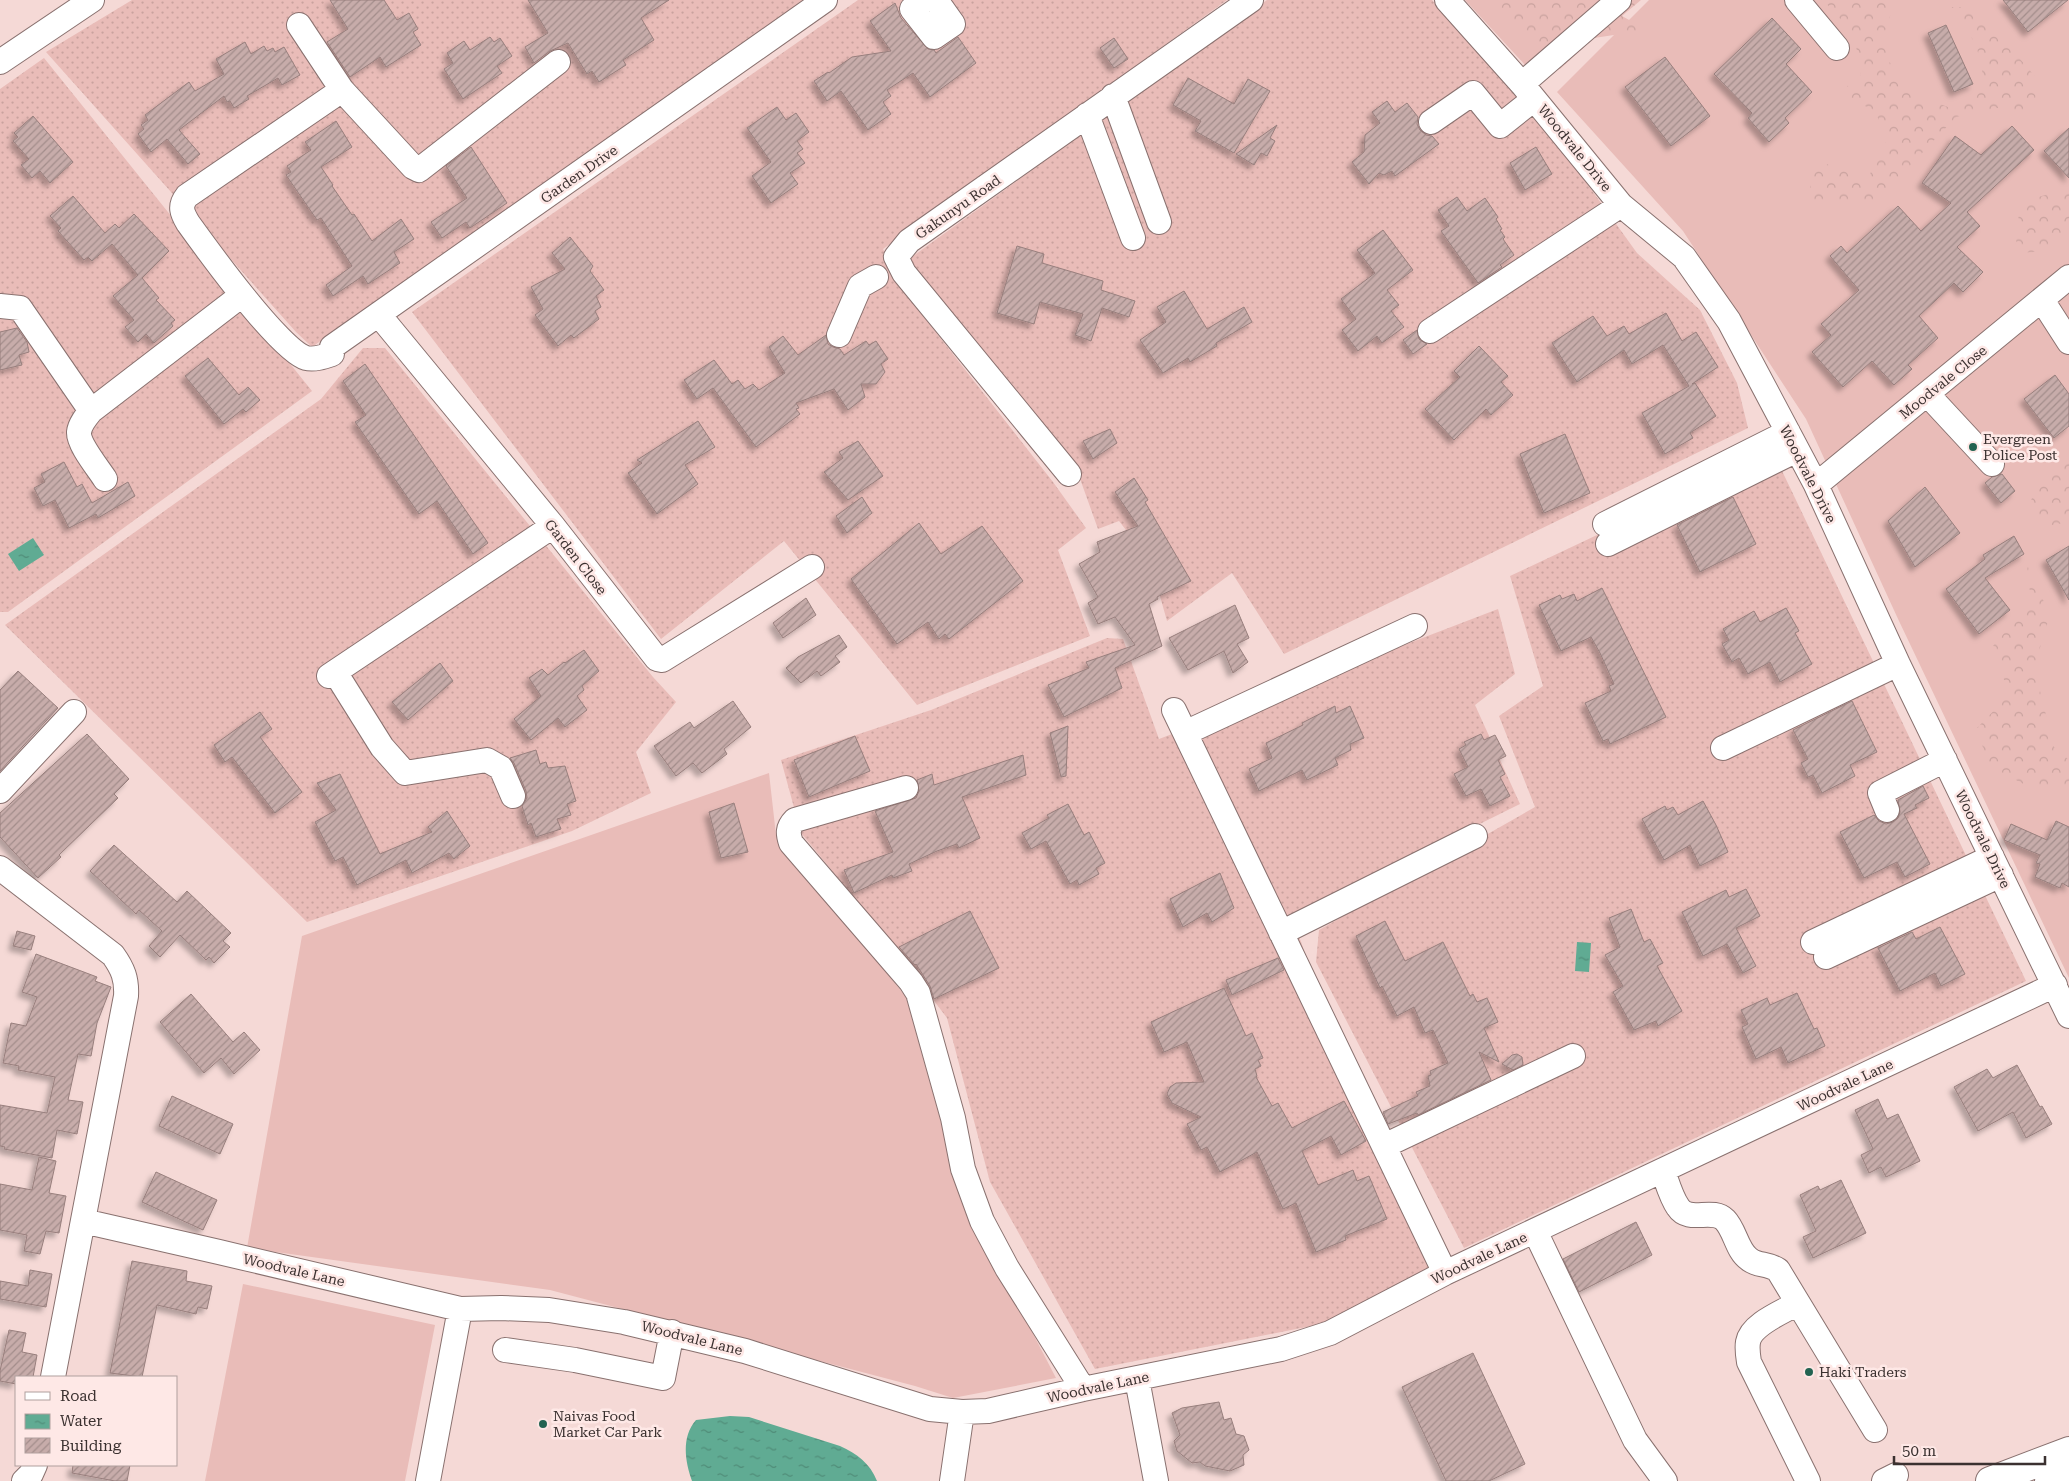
<svg xmlns="http://www.w3.org/2000/svg" width="2069" height="1481" font-family="'Roboto Serif',serif">
<defs>
<pattern id="forest-crowns" width="20" height="18" patternUnits="userSpaceOnUse" patternTransform="scale(1.25)"><rect width="20" height="18" fill="#e9bcb8"/><path d="M2 6a3 3 0 1 1 6 0M12 15a3 3 0 1 1 6 0" fill="none" stroke="#c9a29e"/></pattern>
<pattern id="garden-dots" width="8" height="8" patternUnits="userSpaceOnUse" patternTransform="scale(1.25)"><rect width="8" height="8" fill="#e9bcb8"/><path d="M2 2h.1M6 6h.1" fill="none" stroke="#c9a29e" stroke-width="1.8" stroke-linecap="round"/></pattern>
<pattern id="water-ripples" width="26" height="14" patternUnits="userSpaceOnUse" patternTransform="scale(1.25)"><rect width="26" height="14" fill="#60ab93"/><path d="M2 4q2-2 4 0t4 0M15 11q2-2 4 0t4 0" fill="none" stroke="#508c78"/></pattern>
<pattern id="building-hatch" width="6" height="6" patternUnits="userSpaceOnUse" patternTransform="scale(1.25)"><rect width="6" height="6" fill="#c7acaa"/><path d="M-1 1l2-2M0 6l6-6M5 7l2-2" fill="none" stroke="#a38d8b"/></pattern>
<filter id="shadow"><feDropShadow dx="-4.5" dy="4.5" stdDeviation="2.5" flood-color="#0004"/></filter>
</defs>
<rect width="100%" height="100%" fill="#f5d9d6"/>
<!-- grass -->
<path fill="#e9bcb8" d="M1465,0H1602L1526,66Z
M1649,0H2069V978L1899,621L1806,419L1683,231L1557,92Z
M769,773L776,835L906,997L962,1197L1056,1378L953,1398L915,1386L550,1290L247,1248L302,936Z
M243,1284L435,1325L405,1481H205Z"/>
<!-- forest -->
<path fill="url(#forest-crowns)" d="M1483,0H1641L1622,16L1647,30L1594,38L1560,69Z
M1823,0H1895L1883,38L1888,60L1913,94L1948,107L1986,88L1976,44L1950,7H1965L2002,38L2038,80L2033,113L1997,108L1956,117L1873,205L1808,202L1814,159L1867,180L1887,140L1875,111L1839,93L1861,75L1854,34Z
M2069,181V235L2049,251L2015,253L2020,202L2056,192Z
M2069,455V522L2041,527L2027,506L2050,471Z
M2027,565L2050,615L2034,667L2054,747L2069,760V787L2038,792L1990,766L1976,729L2009,695L1993,646L2031,602Z"/>
<!-- garden -->
<path fill="url(#garden-dots)" d="M132,0H806L312,347L296,332L46,52Z
M858,0H1227L883,249L905,293L1053,482L1086,528L1058,550L1090,636L917,705L784,541L661,639L412,312Z
M1267,0H1432L1557,142L1637,253L1700,310L1737,383L1748,428L1284,654L1232,573L1167,621L1150,561L1119,521L1098,529L1079,476L909,259Z
M44,58L312,391L8,612H0V89Z
M363,348H385L653,677L676,702L636,752L651,793L572,831L307,922L5,625L321,399Z
M1773,452L2026,981L1464,1248L1316,962L1319,930L1535,807L1499,716L1543,686L1510,576Z
M1498,609L1515,674L1475,705L1520,804L1292,917L1318,989L1451,1256L1321,1324L1095,1369L990,1182L947,1018L876,924L801,833L781,760L931,710L1107,638L1123,639L1159,739Z"/>
<!-- water -->
<path fill="url(#water-ripples)" d="M33,538L44,555L19,571L8,554Z
M1577,942L1591,943L1589,972L1575,971Z
M730,1416L749,1417L840,1446C857,1454 870,1463 877,1481H692C685,1462 681,1437 696,1420Z"/>
<!-- building -->
<path fill="url(#building-hatch)" stroke="#987f7d" filter="url(#shadow)" d="M330,0H384L397,20L409,13L418,29L413,32L421,45L386,67L380,57L350,77L327,42L348,29Z
M528,0H669L641,18L654,40L623,60L626,65L599,82L592,71L587,74L568,43L550,51L534,63L525,47L548,33Z
M2003,0H2068L2028,32Z
M895,3L901,18L928,49L934,50L936,53L958,37L976,63L930,97L913,73L887,90L891,96L883,102L891,114L868,130L841,91L827,101L814,81L828,72L829,73L852,57L891,51L870,21Z
M1772,18L1801,49L1786,64L1812,92L1785,118L1789,123L1769,142L1748,118L1752,113L1714,74Z
M1946,25L1973,84L1954,92L1928,33Z
M490,37L494,42L500,38L512,56L497,66L502,73L463,99L444,69L453,63L447,53L464,41L470,50Z
M1114,38L1128,59L1114,68L1100,48Z
M245,42L251,54L264,46L267,51L273,48L275,52L284,47L300,75L282,85L278,78L247,96L249,99L234,108L230,101L227,102L224,96L179,130L200,154L188,164L167,139L151,152L138,134L144,129L141,125L148,120L145,115L189,82L195,91L224,74L216,59Z
M1665,57L1710,116L1671,146L1625,87Z
M1188,78L1234,104L1248,79L1270,91L1234,153L1195,131L1201,121L1173,105Z
M1387,101L1395,112L1407,103L1418,117L1417,124L1420,130L1426,135L1432,136L1439,144L1395,176L1392,171L1384,175L1379,173L1369,184L1352,162L1364,152L1365,135L1380,123L1372,112Z
M777,107L786,120L796,113L809,132L797,141L803,149L797,153L805,163L790,173L798,184L771,203L752,176L771,162L747,128Z
M33,116L73,162L50,183L40,171L32,178L21,165L29,159L13,141L18,137L14,133Z
M336,121L352,147L321,167L333,185L332,186L352,215L354,214L372,241L401,219L414,239L394,252L400,263L368,284L363,276L333,296L326,285L352,266L321,218L317,220L286,175L291,172L287,166L311,150L305,142Z
M1277,125L1270,138L1275,141L1267,156L1261,153L1254,165L1236,154Z
M2012,126L2034,150L1967,212L1980,226L1957,247L1983,272L1963,292L1954,283L1919,316L1938,338L1908,365L1912,369L1894,385L1872,361L1843,387L1812,352L1831,335L1821,324L1859,290L1830,256L1841,246L1847,253L1898,206L1921,231L1951,203L1922,183L1955,136L1981,155Z
M2069,128V178L2044,151Z
M471,147L507,203L470,228L466,222L442,238L431,222L467,198L446,166Z
M1536,147L1552,174L1525,190L1510,163Z
M73,196L105,233L115,224L119,228L134,214L169,251L142,278L159,298L156,300L175,320L171,323L173,326L154,343L146,334L138,342L125,327L134,320L113,296L138,275L112,244L92,261L88,257L84,260L58,231L61,228L50,216Z
M1457,197L1467,211L1485,198L1498,217L1496,219L1502,229L1500,230L1505,237L1503,239L1514,255L1500,265L1502,267L1478,283L1441,231L1449,226L1438,210Z
M1383,230L1413,270L1387,290L1399,305L1391,311L1404,327L1382,343L1377,336L1358,351L1342,330L1356,319L1341,299L1375,273L1357,250Z
M570,237L593,266L590,271L604,290L596,296L601,307L595,311L599,319L574,338L571,335L558,346L535,315L543,309L531,287L565,269L552,253Z
M1017,246L1044,254L1042,263L1103,281L1101,290L1135,301L1129,317L1102,308L1091,341L1075,335L1083,314L1040,302L1034,324L997,313Z
M1184,291L1207,329L1244,307L1252,322L1216,343L1217,346L1190,362L1188,358L1163,373L1140,340L1166,322L1157,307Z
M1666,313L1682,341L1696,332L1718,367L1692,384L1695,383L1716,416L1690,433L1693,438L1665,454L1642,413L1689,386L1663,345L1632,364L1624,350L1577,382L1552,343L1593,316L1607,336L1624,326L1629,334Z
M17,328L27,342L29,352L19,355L22,365L0,370V332Z
M1417,330L1419,339L1427,344L1413,354L1403,340Z
M826,335L828,344L833,347L840,349L844,355L866,341L869,345L876,341L888,359L881,364L885,372L876,384H861L865,397L848,410L834,389L796,403L799,408L796,409L800,414L756,447L713,388L697,399L684,380L714,360L732,384L738,380L745,389L753,384L759,390L785,373L769,347L783,336L798,355Z
M1479,346L1508,376L1501,382L1513,395L1491,415L1486,409L1454,440L1425,409L1460,377L1454,371Z
M208,358L239,395L248,387L260,400L246,412L243,409L224,424L185,376Z
M365,364L488,543L473,554L437,501L419,514L355,422L366,415L343,381Z
M2055,375L2069,394V426L2054,438L2024,399Z
M698,421L715,447L685,465L698,484L657,514L628,473L642,463L637,460Z
M1110,429L1117,443L1093,459L1083,441Z
M1565,434L1590,493L1544,513L1520,454Z
M858,441L883,476L848,500L824,472L843,458L839,452Z
M64,462L77,487L82,484L92,503L128,482L135,496L98,518L96,514L69,528L55,500L43,506L34,488L45,482L41,474Z
M2002,474L2015,491L2001,503L1985,483L1992,477Z
M1134,478L1148,500L1145,502L1191,581L1157,597L1158,599L1149,604L1162,646L1115,668L1122,688L1064,717L1048,685L1089,668L1086,662L1135,645L1115,617L1098,624L1088,603L1098,597L1079,564L1100,552L1097,542L1138,526L1115,492Z
M1925,487L1960,533L1915,567L1888,521Z
M862,497L872,513L847,533L836,516Z
M1733,497L1756,544L1700,572L1677,525Z
M919,523L941,554L982,526L1023,581L949,639L945,634L939,639L928,622L897,644L851,579Z
M2014,536L2024,554L1985,578L2010,610L1979,634L1946,589L1985,559L1983,555Z
M2069,546V600L2046,560Z
M1602,588L1666,717L1610,744L1608,739L1603,741L1585,703L1611,691L1609,686L1614,684L1600,653L1591,637L1561,651L1539,605L1560,595L1562,599L1574,594L1577,601Z
M806,598L816,615L783,638L773,623Z
M1235,605L1249,638L1237,644L1248,662L1233,673L1224,651L1188,670L1169,638Z
M1786,608L1799,631L1795,633L1812,664L1780,682L1770,662L1748,674L1739,658L1732,662L1722,644L1729,640L1723,629L1754,611L1760,622Z
M839,635L847,647L835,656L840,662L821,676L817,671L801,683L786,668L798,657Z
M584,650L599,671L582,686L584,690L577,696L587,710L565,727L558,718L531,740L514,719L541,696L529,678L542,669L548,675L564,662L565,663Z
M440,663L453,681L408,720L392,702Z
M18,671L58,708L0,771V690Z
M733,701L751,727L724,749L727,754L702,773L693,763L676,776L654,746L690,722L694,728Z
M1852,701L1877,752L1850,765L1855,776L1822,793L1813,775L1808,777L1801,763L1808,759L1793,730Z
M1335,706L1336,713L1350,706L1364,738L1350,744L1351,750L1335,758L1338,765L1307,780L1302,770L1259,791L1249,769L1272,758L1266,743L1303,725L1302,723Z
M260,712L272,729L260,737L302,792L275,813L232,757L225,762L214,745Z
M1068,726L1066,776L1061,777L1050,733Z
M87,734L129,779L114,794L118,798L59,855L61,857L38,878L0,837V813Z
M1481,734L1484,740L1495,735L1506,756L1498,760L1505,774L1500,777L1510,796L1490,806L1481,789L1466,796L1454,774L1468,767L1459,749L1466,745L1464,742Z
M855,736L870,771L809,797L794,760Z
M536,750L540,764L546,762L548,768L565,766L576,801L567,804L571,815L557,819L561,829L536,837L531,823L528,825L522,806L527,798L526,791L514,763L510,758Z
M1023,755L1026,775L962,797L980,838L959,848L957,844L937,851L909,864L912,871L893,878L892,875L854,893L844,870L893,852L875,811L916,798L919,791L917,780L932,774L934,785Z
M340,774L380,854L432,832L428,827L447,811L470,846L454,859L449,853L412,873L406,860L357,885L343,857L335,861L315,822L336,810L317,783Z
M1923,786L1929,798L1915,805L1917,808L1904,814L1930,864L1905,877L1897,862L1864,878L1840,832L1874,815L1879,821L1886,824L1893,822L1898,818L1900,812L1898,800Z
M1703,801L1716,825L1728,852L1700,866L1690,845L1664,860L1642,819L1665,806L1667,810L1673,807L1678,815Z
M734,803L748,852L721,858L709,812Z
M1068,804L1084,835L1089,832L1105,863L1096,868L1099,874L1079,885L1077,880L1070,884L1046,841L1031,849L1022,833L1049,818L1047,815Z
M2056,821L2069,827V887L2062,883L2060,888L2035,877L2040,864L2036,863L2040,855L2004,840L2011,824L2047,840Z
M114,845L177,902L187,891L231,933L223,941L230,947L214,963L209,957L206,960L180,935L160,957L149,946L162,931L139,910L136,914L90,871Z
M1220,873L1234,908L1212,922L1207,913L1183,927L1170,899Z
M1746,889L1760,916L1736,928L1756,966L1743,973L1727,944L1703,956L1682,912L1726,890L1729,897Z
M1631,909L1644,942L1650,939L1663,963L1657,966L1682,1011L1658,1026L1656,1021L1634,1030L1613,992L1623,986L1605,955L1620,947L1609,918Z
M970,911L999,968L934,999L930,986L916,964L915,965L899,947Z
M1385,921L1405,961L1443,942L1470,996L1473,994L1477,1002L1487,998L1498,1022L1484,1028L1499,1062L1479,1052L1491,1080L1418,1115L1417,1113L1388,1124L1383,1112L1418,1096L1416,1092L1430,1086L1428,1076L1431,1075L1430,1071L1448,1063L1433,1030L1425,1033L1414,1007L1397,1016L1382,986L1380,988L1356,936Z
M1940,927L1965,974L1941,986L1935,973L1900,991L1878,948L1912,932L1916,939Z
M17,931L35,936L31,950L13,946Z
M36,954L97,977L95,981L111,987L97,1023L91,1056L78,1054L68,1100L83,1102L77,1134L57,1130L52,1158L4,1149L5,1147L0,1146V1105L47,1113L55,1077L18,1070L19,1066L3,1063L11,1023L26,1026L37,997L22,992Z
M1278,958L1284,970L1232,995L1226,980Z
M1224,988L1246,1036L1252,1033L1263,1058L1258,1060L1261,1066L1255,1069L1257,1076L1256,1077L1272,1106L1278,1103L1292,1128L1344,1101L1366,1141L1341,1155L1331,1136L1302,1151L1318,1185L1353,1170L1357,1181L1369,1176L1387,1219L1345,1236L1346,1240L1316,1252L1296,1203L1283,1209L1257,1152L1220,1172L1207,1147L1201,1150L1187,1124L1201,1117L1172,1103L1167,1094L1170,1087L1176,1083L1204,1082L1187,1042L1164,1052L1151,1022Z
M1797,993L1814,1029L1817,1028L1825,1046L1788,1063L1781,1047L1756,1059L1742,1027L1748,1024L1741,1010L1767,998L1770,1005Z
M191,994L233,1042L244,1032L260,1050L234,1074L221,1058L204,1073L160,1022Z
M1517,1054L1522,1057L1523,1065L1513,1070L1502,1064L1512,1055Z
M2017,1065L2040,1107L2042,1106L2052,1124L2026,1138L2013,1112L1978,1131L1954,1087L1987,1069L1993,1078Z
M172,1096L233,1124L220,1154L159,1126Z
M1878,1099L1887,1119L1898,1114L1920,1161L1886,1177L1881,1167L1869,1173L1861,1155L1873,1149L1855,1110Z
M39,1157L56,1161L49,1193L66,1196L59,1233L46,1231L40,1254L24,1251L27,1235L0,1230V1184L32,1190Z
M156,1172L217,1200L203,1230L142,1202Z
M1841,1180L1866,1233L1813,1258L1803,1237L1816,1231L1800,1195L1818,1186L1820,1190Z
M1636,1222L1652,1255L1579,1292L1563,1259Z
M132,1261L187,1271L186,1281L212,1286L207,1309L198,1307L196,1314L157,1305L142,1377L110,1373Z
M30,1270L52,1274L46,1307L0,1299V1281L28,1286Z
M9,1330L26,1333L22,1352L37,1355L33,1377H16V1384L0,1381V1371Z
M1473,1353L1525,1464L1489,1481H1446L1402,1387Z
M1219,1402L1224,1420L1231,1418L1236,1434L1244,1436L1249,1450L1243,1455L1244,1465L1230,1471L1205,1466L1200,1462L1192,1463L1177,1451L1174,1441L1180,1435L1172,1413L1182,1408Z
M73,1465H130L127,1481H115L72,1473Z"/>
<g fill="none" stroke-linecap="round" stroke-linejoin="round">
<defs>
<path id="minor" d="M923,0L912,9L934,37L953,24L936,0
M1447,0L1522,84L1621,205L1684,257L1729,321L1816,485L1898,664L2069,1016
M1797,0L1837,48
M299,25L342,90L413,167L419,170L558,62
M0,62L92,0
M1522,84L1619,0
M342,90L187,196C179,206 182,213 188,223C206,248 280,351 306,358C314,360 323,357 332,354V347L825,0
M1113,96L1159,222
M1087,115L1133,238
M1431,122L1473,93L1500,126L1534,99
M2042,300L2069,342
M0,306L20,308L91,411
M379,315L553,526L657,659L662,660L812,567
M1430,331L1621,205
M839,335L860,286L876,277
M1928,395L1992,464
M1069,474L904,273L896,257L909,241L1251,0
M105,479C98,468 78,444 79,432C80,424 86,417 91,411L242,295
M1816,485L2069,277
M1605,524L1788,432
M1608,544L1797,450
M335,672L382,747L405,773L487,760L501,768L513,796
M329,676L553,526
M1174,710L1445,1273
M1185,733L1415,626
M1723,748L1898,664
M906,788L795,820C787,828 788,834 791,843L911,982L918,993L953,1118L963,1169L982,1221L1007,1268L1083,1389
M0,791L74,712
M1887,810L1880,793L1945,760
M0,868L113,955C123,969 127,979 126,996L53,1377
M1281,933L1475,836
M1813,942L1992,857
M1826,957L2001,875
M1384,1146L1573,1056
M1663,1171C1667,1182 1671,1197 1678,1207C1689,1224 1712,1207 1725,1220C1735,1230 1737,1251 1749,1259C1757,1266 1767,1263 1778,1270L1875,1430
M83,1221L219,1252L460,1309L501,1308L549,1310L624,1322L745,1351L930,1409L962,1412L988,1411L1083,1389L1281,1349L1330,1333L1445,1273L2055,985
M1535,1231L1635,1440L1665,1481
M1798,1303C1783,1312 1751,1324 1748,1342C1747,1348 1748,1356 1749,1362L1808,1481
M505,1350L575,1360L663,1378L672,1332
M1137,1379L1156,1481
M24,1481L31,1474L35,1465
M428,1481L460,1309
M952,1481L962,1412
M1884,1481L1896,1475"/>
<path id="highway" d="M1990,1481L2069,1451
M2049,1481L2069,1475"/>
</defs>
<!-- minor casing -->
<use href="#minor" stroke="#89716f" stroke-width="26"/>
<!-- highway casing -->
<use href="#highway" stroke="#89716f" stroke-width="30"/>
<!-- minor -->
<use href="#minor" stroke="#fff" stroke-width="24"/>
<!-- highway -->
<use href="#highway" stroke="#fff" stroke-width="28"/>
</g>
<!-- markers -->
<g fill="#236351" stroke="#fee8e6" stroke-width="2">
<circle cx="1973" cy="447" r="5"/>
<circle cx="1809" cy="1372" r="5"/>
<circle cx="543" cy="1424" r="5"/>
</g>
<g text-anchor="middle" dominant-baseline="central" stroke-width="5" stroke-linejoin="round" paint-order="stroke">
<!-- street labels -->
<g font-size="14" fill="#3b3130" stroke="#fee8e6">
<text transform="translate(1575 148) rotate(51)">Woodvale Drive</text>
<text transform="translate(579 174) rotate(-35)">Garden Drive</text>
<text transform="translate(958 207) rotate(-35)">Gakunyu Road</text>
<text transform="translate(1943 382) rotate(-39)">Moodvale Close</text>
<text transform="translate(1808 474) rotate(63)">Woodvale Drive</text>
<text transform="translate(576 557) rotate(52)">Garden Close</text>
<text transform="translate(1983 839) rotate(64)">Woodvale Drive</text>
<text transform="translate(1845 1085) rotate(-25)">Woodvale Lane</text>
<text transform="translate(1479 1258) rotate(-25)">Woodvale Lane</text>
<text transform="translate(294 1270) rotate(13)">Woodvale Lane</text>
<text transform="translate(692 1338) rotate(14)">Woodvale Lane</text>
<text transform="translate(1098 1387) rotate(-12)">Woodvale Lane</text>
</g>
<!-- poi labels -->
<g font-size="14" fill="#3b3130" stroke="#fee8e6" text-anchor="start">
<text x="1983" y="439">Evergreen<tspan x="1983" dy="16">Police Post</tspan></text>
<text x="1819" y="1372">Haki Traders</text>
<text x="553" y="1416">Naivas Food<tspan x="553" dy="16">Market Car Park</tspan></text>
</g>
</g>
<!-- legend -->
<rect x="15" y="1376" width="162" height="90" fill="#fee8e6" stroke="#b09f9d"/>
<rect x="25" y="1392" width="25" height="8" fill="#ffffff" stroke="#b09f9d"/>
<text x="60" y="1401" font-size="15" fill="#3b3130">Road</text>
<rect x="25" y="1414" width="25" height="15" fill="url(#water-ripples)" stroke="#b09f9d"/>
<text x="60" y="1426" font-size="15" fill="#3b3130">Water</text>
<rect x="25" y="1438" width="25" height="15" fill="url(#building-hatch)" stroke="#b09f9d"/>
<text x="60" y="1451" font-size="15" fill="#3b3130">Building</text>
<!-- scale -->
<path d="M1894 1456v8h151v-8" fill="none" stroke="#3b3130" stroke-width="2.5"/>
<text x="1902" y="1456" font-size="15" fill="#3b3130" stroke="#fee8e6" stroke-width="4" paint-order="stroke">50 m</text>
</svg>
